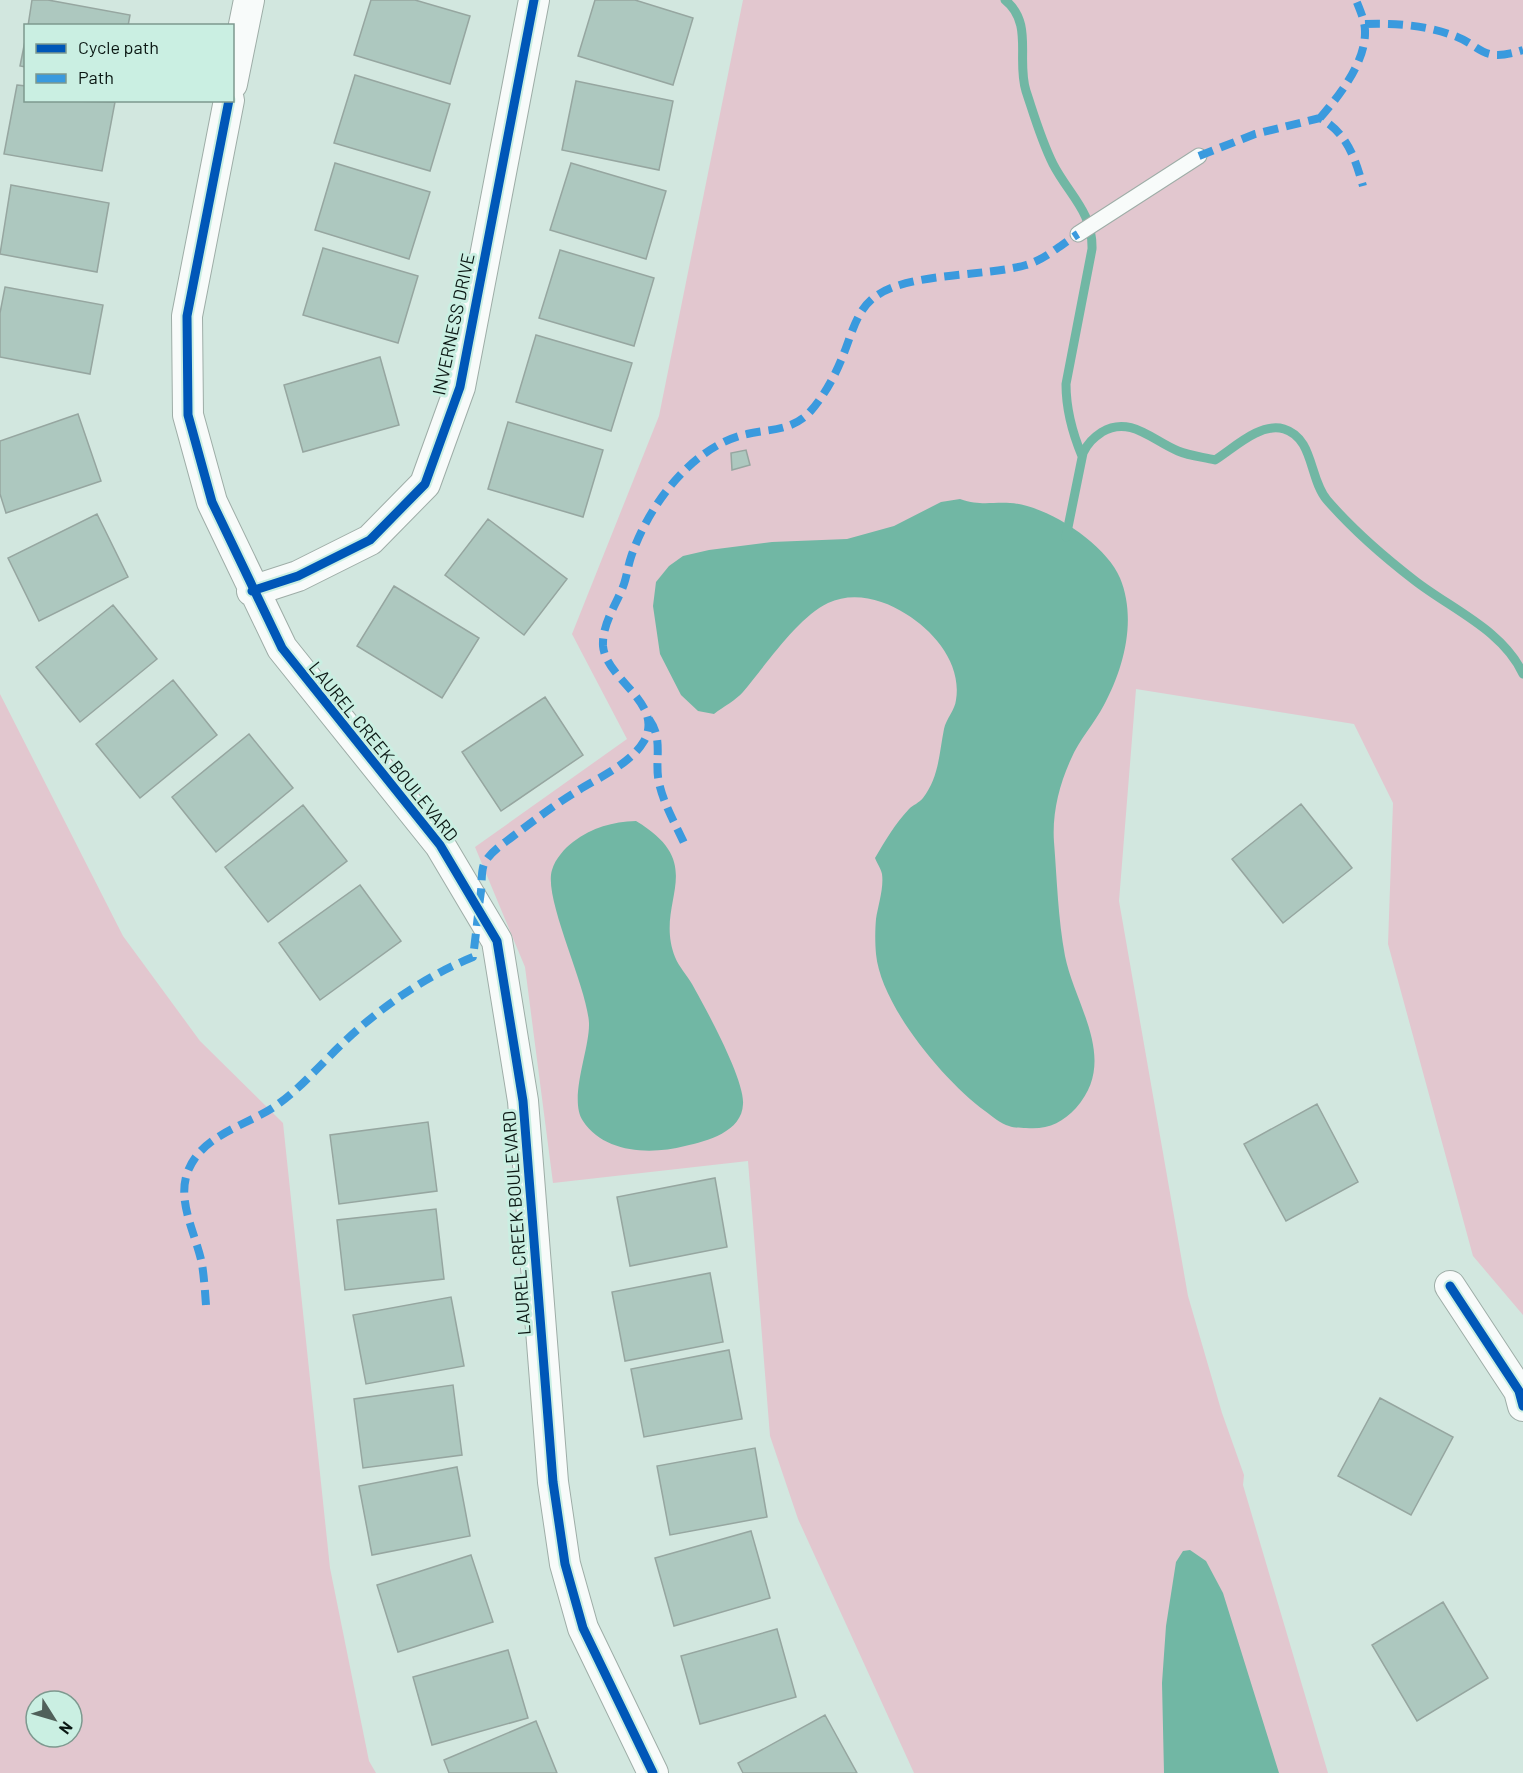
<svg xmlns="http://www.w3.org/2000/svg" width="1523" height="1773" font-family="Barlow,sans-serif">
<rect width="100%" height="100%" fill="#d2e7df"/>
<!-- green -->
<path fill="#e2c7cf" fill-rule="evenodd" d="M743,0H1523V1315L1473,1256L1388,944L1393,803L1354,724L1136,689L1119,901L1188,1296L1222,1413L1244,1475L1243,1485L1328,1773H914L798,1519L770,1436L748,1161L553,1183L525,967L475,847L627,739L572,634L659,416Z
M0,694L123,936L200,1041L283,1123L330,1568L369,1761L376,1773H0ZM36,1701H72V1737H36Z"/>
<!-- water -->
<path fill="#71b7a4" d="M960,499C981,506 990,502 1010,503C1047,505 1106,544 1120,578C1137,619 1124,668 1104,705C1094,724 1079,740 1071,759C1059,785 1052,814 1054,842C1057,880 1058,919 1065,956C1075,1006 1119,1060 1076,1108C1062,1123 1047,1130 1026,1128C1021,1128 1014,1128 1009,1126C1001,1124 992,1116 985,1111C944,1081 881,1006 876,954C875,943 875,930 876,919C878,906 884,888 882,874C881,869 877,863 875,858C885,841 895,824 909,809C913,805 919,803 923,798C939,777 939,754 944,729C946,719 955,710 956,700C962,664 934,631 906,614C883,599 853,591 828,603C798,617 765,666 743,692C736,700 723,707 714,714L698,711L681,695L660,654L653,606L656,582L669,566L683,556L709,550L772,542L847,539L894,526L941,502Z
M636,821C711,866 653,901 675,957C679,967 687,975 692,984C705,1007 745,1080 743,1104C742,1132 707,1141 685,1146C650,1155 604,1153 583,1121C568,1099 590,1049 589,1023C587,986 543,898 552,870C555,859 565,848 573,842C593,827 612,822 636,821Z
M1190,1550L1206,1561L1223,1593L1279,1773H1164L1162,1683L1166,1626L1176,1562L1183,1551Z"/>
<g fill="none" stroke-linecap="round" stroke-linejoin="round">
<!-- stream -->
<path stroke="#71b7a4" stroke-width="9" d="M1005,0C1034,23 1016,60 1026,91C1034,115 1041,140 1053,164C1069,195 1093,212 1092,249L1066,384C1066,410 1072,432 1082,456
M1066,537L1083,453C1088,443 1093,438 1102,432C1130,415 1153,441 1178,451C1190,456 1203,457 1215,460C1234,448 1260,422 1284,429C1314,438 1309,479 1327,500C1353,530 1383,556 1414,580C1451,609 1503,630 1523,674"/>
</g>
<!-- building -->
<path fill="#adc8bf" stroke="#96a6a0" stroke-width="1.5" d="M32,0H48L130,15L128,26H28Z
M371,0H415L470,16L450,84L354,55Z
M595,0H635L693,18L673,85L578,56Z
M26,36V67L20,66Z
M355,75L450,104L430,171L334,143Z
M576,81L673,101L659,170L562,150Z
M17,85L26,86V100L115,102L102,171L4,154Z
M335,163L430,192L409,259L315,230Z
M571,163L666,191L646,259L550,230Z
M11,185L109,203L97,272L0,254Z
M323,248L418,276L398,343L303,315Z
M560,250L654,278L634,346L539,318Z
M5,287L103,305L90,374L0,357V313Z
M536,335L632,363L611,431L516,402Z
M380,357L399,425L303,452L284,385Z
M78,414L101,481L6,513L0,494V441Z
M508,422L603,450L583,517L488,489Z
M746,450L750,465L732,470L731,453Z
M97,514L128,577L39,621L8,558Z
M488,519L567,579L524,635L445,575Z
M394,586L479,638L442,698L357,646Z
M113,605L157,659L80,722L36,667Z
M173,680L217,735L140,798L96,744Z
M545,697L583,755L501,811L462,752Z
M249,734L293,788L216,852L172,797Z
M1301,804L1352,868L1283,923L1232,859Z
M303,805L347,861L268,922L225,867Z
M360,885L401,941L320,1000L279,943Z
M1317,1104L1358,1182L1286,1221L1244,1144Z
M428,1122L437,1191L339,1204L330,1135Z
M715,1178L727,1247L630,1266L617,1197Z
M436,1209L444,1279L345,1290L337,1220Z
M710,1273L723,1342L625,1361L612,1292Z
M451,1297L464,1366L366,1384L353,1315Z
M729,1350L742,1419L644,1437L631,1369Z
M453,1385L462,1455L363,1468L354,1399Z
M1380,1398L1453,1437L1411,1515L1338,1476Z
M755,1448L767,1517L670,1535L657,1466Z
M457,1467L470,1536L372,1555L359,1486Z
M751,1531L770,1598L674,1626L655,1558Z
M471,1555L493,1622L398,1652L377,1585Z
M1443,1602L1488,1678L1417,1721L1372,1645Z
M777,1629L796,1697L700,1724L681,1656Z
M508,1650L528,1718L432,1745L413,1677Z
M825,1715L857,1773H743L738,1763Z
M536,1721L557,1773H449L444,1760Z"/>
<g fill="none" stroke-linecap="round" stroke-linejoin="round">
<defs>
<path id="service" d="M1078,234L1199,156"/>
<path id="minor" d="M232,84L249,0
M229,100L187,316L188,415L212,502L282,648L440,845L497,941L523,1101L553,1482L565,1564L583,1628L653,1773
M252,591L298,576L370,540L425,484L460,387L534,0
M1450,1286L1519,1391L1523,1406"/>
</defs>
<!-- service casing -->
<use href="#service" stroke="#9eada7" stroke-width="17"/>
<!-- minor casing -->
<use href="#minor" stroke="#9eada7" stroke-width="32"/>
<!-- service -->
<use href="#service" stroke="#f8fbfa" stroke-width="15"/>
<!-- minor -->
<use href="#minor" stroke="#f8fbfa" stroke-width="30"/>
<!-- quiet -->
<path stroke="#3a9ade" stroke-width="8" stroke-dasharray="15 8" stroke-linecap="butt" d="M1365,24C1392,23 1423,25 1449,34C1484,45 1479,64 1523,50
M1320,118C1339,96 1366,62 1365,31C1365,21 1360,10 1356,0
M1199,156L1255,134L1320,118C1347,133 1355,158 1363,186
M649,719C664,740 654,760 659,783C664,805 676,825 685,845
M206,1305C205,1291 204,1277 202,1264C196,1234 176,1201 188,1171C202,1135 245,1126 274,1107C299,1090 319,1066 341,1045C379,1008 424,977 473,957C476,935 478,913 481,891C482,883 481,872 484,864C489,853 503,844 512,837C532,822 553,806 574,793C597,778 630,765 644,741C665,703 606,680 603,646C602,623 617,604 624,584C627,575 628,566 631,557C648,506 692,446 747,434C769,429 790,431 808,414C824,397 836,374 844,353C852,333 857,309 876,296C910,272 984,277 1026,265C1044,260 1062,244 1078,234"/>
<defs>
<path id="cycleway" d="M229,100L187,316L188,415L212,502L282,648L440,845L497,941L523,1101L553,1482L565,1564L583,1628L653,1773
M252,591L298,576L370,540L425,484L460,387L534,0
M1450,1286L1519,1391L1523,1406"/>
</defs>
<!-- cycleway casing -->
<use href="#cycleway" stroke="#caefe2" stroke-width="13"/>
<!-- cycleway -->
<use href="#cycleway" stroke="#0057b8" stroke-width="9"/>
</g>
<g text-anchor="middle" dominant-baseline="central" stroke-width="6" stroke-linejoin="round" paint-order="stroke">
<!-- street labels -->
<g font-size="18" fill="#0a1713" stroke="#caefe2">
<text transform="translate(453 324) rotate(-78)">INVERNESS DRIVE</text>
<text transform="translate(384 751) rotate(51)">LAUREL CREEK BOULEVARD</text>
<text transform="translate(516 1223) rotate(-94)">LAUREL CREEK BOULEVARD</text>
</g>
</g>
<!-- legend -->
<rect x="24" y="24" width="210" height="78" fill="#caefe2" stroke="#7d998f" stroke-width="1.5"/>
<rect x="36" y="44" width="30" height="9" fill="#0057b8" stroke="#7d998f" stroke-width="1.5"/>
<text x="78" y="54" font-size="18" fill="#0a1713">Cycle path</text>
<rect x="36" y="74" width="30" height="9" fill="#3a9ade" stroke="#7d998f" stroke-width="1.5"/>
<text x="78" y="84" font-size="18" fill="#0a1713">Path</text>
<!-- north arrow -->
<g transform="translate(54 1719) rotate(127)"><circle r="28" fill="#caefe2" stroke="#7d998f" stroke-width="1.5"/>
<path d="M0-4.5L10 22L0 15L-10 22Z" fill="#50605a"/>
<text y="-9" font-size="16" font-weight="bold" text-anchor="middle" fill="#0a1713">N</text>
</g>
</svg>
